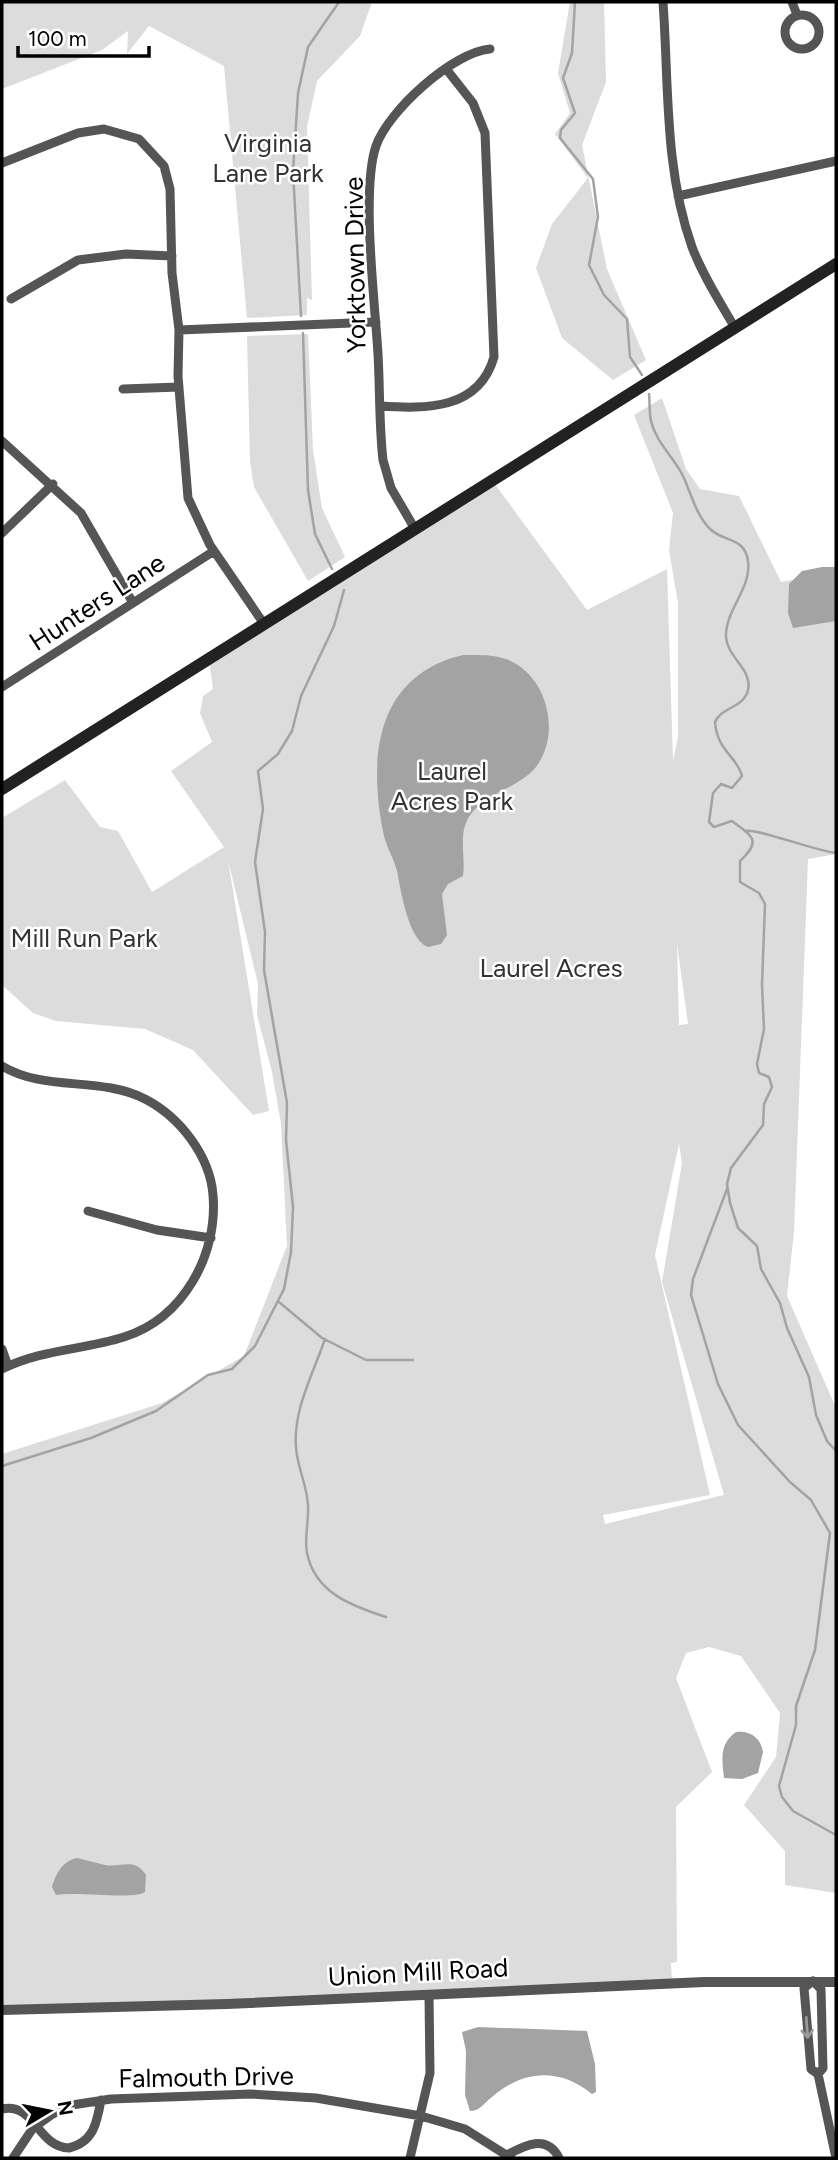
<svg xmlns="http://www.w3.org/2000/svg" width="838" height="2160" font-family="Figtree,sans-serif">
<rect width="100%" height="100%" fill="#fff"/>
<!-- green -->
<path fill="#dcdcdc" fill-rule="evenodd" d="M2,2H372L360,36L317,81L307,127L312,300L307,298V315L247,318L224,66L149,26L127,54L128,31L102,50L2,89Z
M570,2H604L606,82L582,145L607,269L646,360L613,380L562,338L536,268L552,224L588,178L555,134L570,113L558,73Z
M308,334L313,450L322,508L345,557L308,581L254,487L250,462L247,336Z
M662,398L686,469L700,489L739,496L781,582L836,572V854L808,859L794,1232L787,1296L836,1408V1893L785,1885V1851L744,1805L776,1757L780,1713L741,1656L709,1647L686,1653L676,1678L712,1772L676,1807L677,1962L671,1963L672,1982L2,2010V1454L162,1403L244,1356L287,1246L281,1124L272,1072L257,1015L258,984L228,860L269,1111L253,1115L193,1050L145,1029L56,1021L33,1013L3,986L2,818L65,780L100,827L118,831L152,892L224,847L171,771L212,742L200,713L203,696L213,689L209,659L492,480L587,610L667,569L673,761L678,737V603L669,550L673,513L634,415ZM677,944L688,1024L680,1025H679ZM679,1144L682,1163L662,1282L724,1495L605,1524L603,1515L710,1495L655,1255Z"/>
<!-- water -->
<path fill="#a3a3a3" d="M822,567H836V621L793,628L788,613L789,584L802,571Z
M463,655C477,655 492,654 506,659C547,674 562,733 536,767C519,788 486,793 471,814C457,832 466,855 463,876L448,884L442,894L447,935L441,944L428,947C408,940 401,890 397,871C394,859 387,848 384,836C368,761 374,676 463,655Z
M736,1732C750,1730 761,1738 763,1752L758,1773L742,1779L724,1778C722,1759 719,1744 736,1732Z
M77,1858C86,1860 96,1863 105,1865C122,1868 134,1857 146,1875L145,1892C133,1900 79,1891 56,1895L52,1887C56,1874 62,1861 77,1858Z
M478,2027L587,2031L595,2064L596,2092L592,2094C559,2067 523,2070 492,2097C484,2103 480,2111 470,2111L465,2095L466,2051L462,2032Z"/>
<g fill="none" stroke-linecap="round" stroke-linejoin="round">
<!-- stream -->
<path stroke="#a3a3a3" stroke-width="2.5" d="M575,2L572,53L563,78L575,113L561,130L560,138L593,179L598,217L589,265L604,295L627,319L630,357L642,375
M301,316L293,172L298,93L308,47L339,2
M303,333L308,490L315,534L332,569
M649,394C650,403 649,412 651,421C656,443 674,457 683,476C691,493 696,515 710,529C723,542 745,537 748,561C752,588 725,610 726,637C727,657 753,670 748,690C744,708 721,707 715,722C717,751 737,756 742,776L732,788L721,784L713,793L709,822L714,827L732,821C754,837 761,841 740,861V882L759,893L765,904L762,985L764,1029L757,1064L759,1073L769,1077L772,1087L764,1104L763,1125L731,1168L727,1184L730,1203L738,1228L757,1246L761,1269L780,1303L787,1328L809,1377L816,1415L827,1441L836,1451
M746,831C757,828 815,851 836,853
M727,1189L693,1279L691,1295L718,1384L738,1425L790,1482L811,1500L830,1533L815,1650L796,1706V1725L779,1786L782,1797L793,1811L836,1835
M279,1302L322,1338L366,1360H413
M325,1339C313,1374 293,1410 296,1447C297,1467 307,1485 308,1505C309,1521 304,1538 307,1553C315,1593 352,1606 386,1617
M2,1466L91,1438L156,1411L208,1375L232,1369L255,1346L284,1289L291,1252L293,1207L286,1140L287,1103L264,970L265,932L255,862L263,809L258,771L278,754L292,731L301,696L334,626L344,590"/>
<!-- minor -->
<path stroke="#555" stroke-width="9" d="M663,2C669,85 664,168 692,247C703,276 720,302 735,328
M792,2L797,15
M785 32a17 17 0 1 1 34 0a17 17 0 1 1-34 0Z
M2,163L78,133L104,129L139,139L164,166L170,189L172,273L179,330L178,376L188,498L210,545L264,624
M678,196L836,161
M11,299L78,260L126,254L172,256
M179,330L376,322
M123,389L179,387
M380,406C426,409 479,410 494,357L485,133L473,103L447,70
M2,441L81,513L133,603
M415,529L391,488L383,460C379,425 380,389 378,354C375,303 361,190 376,146C388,111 453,52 490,49
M2,533L53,484
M2,687L214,551
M2,1066C45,1092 100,1076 145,1099C180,1117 210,1156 213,1195C218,1254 184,1318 124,1337C83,1350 43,1349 2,1369
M88,1211L157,1230L211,1238
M2,1349L8,1366
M818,2074L823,2068L821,1989L813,1981L804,1988L811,2069L818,2074L836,2158
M2,2109C35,2102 37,2147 69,2148C94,2142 97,2122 101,2100
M507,2155C525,2145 547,2134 559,2158
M13,2158L33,2128L51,2115L72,2105L111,2099L251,2094L316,2098L421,2116L465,2129L511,2158
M410,2158L430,2073L429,1995"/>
<!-- tertiary -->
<path stroke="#555" stroke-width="10" d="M2,2010L227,2004L704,1982H836"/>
<!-- secondary -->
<path stroke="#222" stroke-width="12" d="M2,789L836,264"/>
</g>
<!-- one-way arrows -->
<defs><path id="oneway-shaft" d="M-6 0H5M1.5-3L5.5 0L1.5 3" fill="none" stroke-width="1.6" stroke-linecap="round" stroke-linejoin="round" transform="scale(1.75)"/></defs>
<use stroke="#999" href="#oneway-shaft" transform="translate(807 2028) rotate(86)"/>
<g text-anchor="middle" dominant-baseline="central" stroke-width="5" stroke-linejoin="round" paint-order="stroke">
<!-- park labels -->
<g font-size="26" fill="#333" stroke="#fff">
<text x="268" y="143">Virginia<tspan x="268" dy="30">Lane Park</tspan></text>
<text x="452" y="771">Laurel<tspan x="452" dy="30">Acres Park</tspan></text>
<text x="84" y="938">Mill Run Park</text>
<text x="551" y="968">Laurel Acres</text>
</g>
<!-- street labels -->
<g font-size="26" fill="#000" stroke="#fff">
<text transform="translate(355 265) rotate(-91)">Yorktown Drive</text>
<text transform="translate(97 602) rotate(-33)">Hunters Lane</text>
<text transform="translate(418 1972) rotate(-3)">Union Mill Road</text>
<text transform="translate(206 2077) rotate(-1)">Falmouth Drive</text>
</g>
</g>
<!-- border -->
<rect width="838" height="2160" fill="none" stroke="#000000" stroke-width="7"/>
<!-- north arrow -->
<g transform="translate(49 2111) rotate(80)" stroke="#ffffff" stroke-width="5" paint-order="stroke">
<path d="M0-5L12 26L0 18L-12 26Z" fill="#000000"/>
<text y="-10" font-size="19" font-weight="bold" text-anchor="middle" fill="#000000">N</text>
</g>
<!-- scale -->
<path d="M18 46v10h131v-10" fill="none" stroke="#000000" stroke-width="3.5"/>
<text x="28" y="46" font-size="21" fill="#000000" stroke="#ffffff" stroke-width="5" paint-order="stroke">100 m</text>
</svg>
